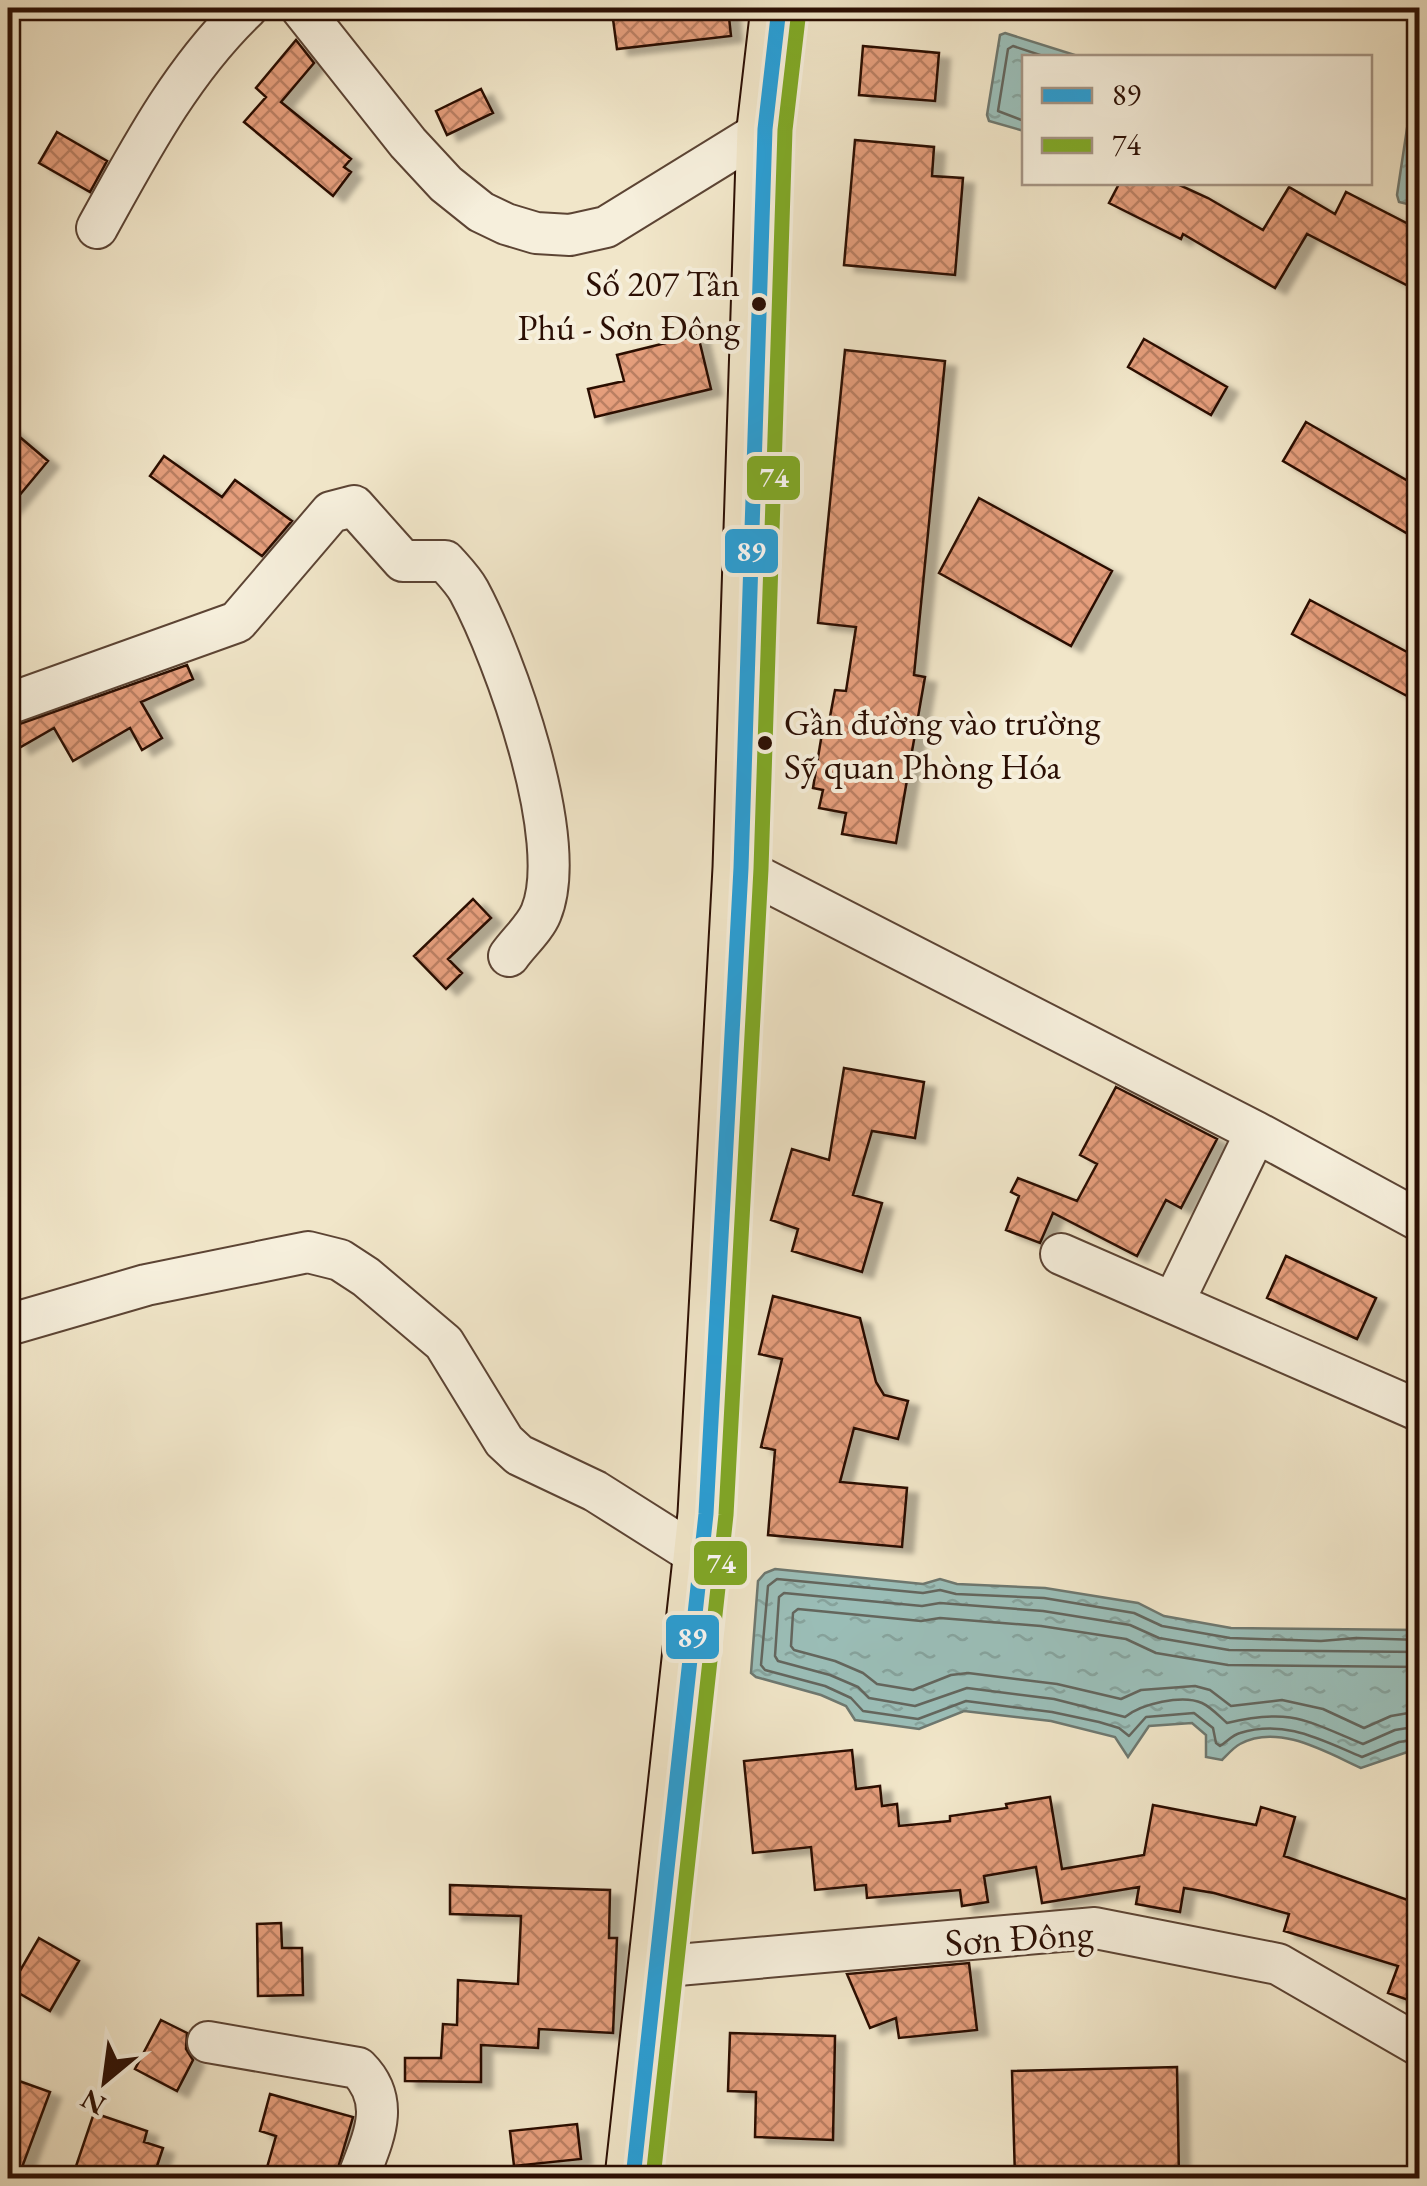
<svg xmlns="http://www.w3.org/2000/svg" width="1427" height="2186" font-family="'EB Garamond',serif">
<defs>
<pattern id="water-ripples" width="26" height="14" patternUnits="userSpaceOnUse" patternTransform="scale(2.5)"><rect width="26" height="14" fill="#9bbfb9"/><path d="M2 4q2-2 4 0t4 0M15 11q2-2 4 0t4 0" fill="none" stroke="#86a39d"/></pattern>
<pattern id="building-cross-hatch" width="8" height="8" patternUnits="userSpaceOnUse" patternTransform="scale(2.5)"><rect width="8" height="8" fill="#e59e7c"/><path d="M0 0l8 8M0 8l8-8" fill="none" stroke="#ba7f63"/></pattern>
<filter id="shadow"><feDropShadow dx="11" dy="6" stdDeviation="2.5" flood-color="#0004"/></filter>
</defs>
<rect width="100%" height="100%" fill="#f1e6c9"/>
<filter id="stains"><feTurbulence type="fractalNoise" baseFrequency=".002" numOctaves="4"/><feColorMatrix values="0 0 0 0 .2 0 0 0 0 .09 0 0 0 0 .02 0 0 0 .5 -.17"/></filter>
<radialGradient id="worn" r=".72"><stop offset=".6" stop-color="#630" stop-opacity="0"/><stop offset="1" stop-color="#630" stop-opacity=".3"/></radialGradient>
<!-- water -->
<path fill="url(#water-ripples)" stroke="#6e7870" stroke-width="2.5" d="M1005,33L1081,57L1024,58V131L989,121L987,115L1000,35Z
M1413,111L1419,113V207L1399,202L1397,195L1409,115Z
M775,1569L923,1584L940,1579L957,1584L1045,1588L1138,1603L1164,1616L1231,1628L1419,1630V1748L1361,1768C1326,1752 1278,1723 1240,1744C1234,1747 1227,1755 1222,1760L1206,1757V1735L1192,1723L1149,1726L1128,1757L1115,1737L1051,1721L964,1711L919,1729L855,1720L846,1706L821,1695L756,1677L751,1673L758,1581L765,1573Z"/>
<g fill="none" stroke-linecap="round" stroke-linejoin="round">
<!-- shore -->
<path stroke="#63665e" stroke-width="2.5" d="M1024,121L998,111L1008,49L1013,46L1049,58
M1420,1640L1356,1638L1321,1641L1230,1638L1162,1626L1134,1613L1044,1598L956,1594L940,1590L923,1593L777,1579L768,1586L761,1665L765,1670L825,1686L851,1698L863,1711L918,1719L966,1701L1052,1712L1099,1722L1119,1728L1129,1736L1146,1717L1194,1713L1213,1728L1216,1743L1220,1746C1227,1742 1232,1735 1240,1733C1285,1719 1321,1740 1362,1757L1399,1742L1420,1739
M1420,1652L1229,1650L1159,1638L1130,1625L1043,1611L940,1603L922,1606L784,1593L779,1597L775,1656L778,1661L830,1675L858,1687L869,1698L915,1706L967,1688L1054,1699L1125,1717C1141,1704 1182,1694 1202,1703C1211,1707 1220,1717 1227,1723C1291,1708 1305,1720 1363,1744L1395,1730L1420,1726
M1420,1667L1228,1665L1156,1653L1126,1639L1041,1626L940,1618L921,1621L798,1609L793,1613L791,1646L794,1650L835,1661L863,1673L877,1684L913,1690L951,1675L968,1673L1057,1684L1121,1699L1141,1690L1195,1686L1210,1690L1231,1706L1282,1700L1323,1709L1364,1728L1391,1716L1420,1711"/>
</g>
<!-- building -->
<path fill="url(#building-cross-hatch)" stroke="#2b0e03" stroke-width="2.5" filter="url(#shadow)" d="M650,8H728L731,36L617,49L613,19L651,15Z
M296,40L314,63L281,102L351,159L344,167L351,172L333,196L244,122L266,97L256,88Z
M863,46L939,53L935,101L859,95Z
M481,89L493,113L447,135L436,111Z
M57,132L107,161L90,192L39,163Z
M855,140L934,147L932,176L963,178L955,275L844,265Z
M1120,182H1173L1208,198L1263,230L1289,187L1335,214L1346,192L1420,230V292L1307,234L1275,288L1183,234L1181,239L1109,203Z
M698,335L711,389L595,417L588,389L624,381L617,355Z
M1144,339L1227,387L1211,415L1128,367Z
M845,350L945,361L914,675L925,677L896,843L842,834L846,813L819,808L823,790L813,788L824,721L829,722L835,690L846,691L856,627L818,623Z
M1306,422L1420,488V541L1283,461Z
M8,427L48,461L8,509Z
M164,456L222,497L235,480L292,521L262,556L150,476Z
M979,498L1112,571L1071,646L939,573Z
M1310,600L1420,659V703L1292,634Z
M187,665L193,679L141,702L162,738L142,750L130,728L73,761L54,728L19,748L8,728Z
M473,899L491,918L448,959L462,973L446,989L414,956Z
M844,1068L924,1082L915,1138L872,1131L853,1195L882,1203L862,1272L792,1251L798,1229L771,1220L792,1149L829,1160Z
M1116,1087L1217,1139L1181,1208L1166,1200L1137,1256L1053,1213L1040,1243L1006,1230L1019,1196L1011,1192L1018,1178L1077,1201L1097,1164L1080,1155Z
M1286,1256L1376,1298L1357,1339L1267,1298Z
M773,1296L860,1318L876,1382L884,1395L908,1401L898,1439L854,1428L840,1482L907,1488L902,1547L768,1535L775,1450L761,1447L782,1359L759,1354Z
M852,1750L856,1789L880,1786L882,1806L897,1804L899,1826L950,1821V1816L1007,1808L1006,1804L1050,1797L1062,1869L1144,1855L1153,1805L1256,1825L1261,1807L1295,1817L1284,1856L1419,1904L1413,1922L1420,1915V1985L1414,2002L1388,1993L1398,1966L1284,1931L1289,1914L1214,1893L1184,1888L1180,1912L1136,1904L1139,1887L1042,1903L1036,1867L984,1876L988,1902L962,1906L960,1890L867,1898L866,1885L815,1890L811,1847L753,1853L744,1761Z
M450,1885L610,1890L609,1938H617L613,2033L539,2029L538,2048L481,2045V2082L405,2081V2058H441L443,2024L457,2025L458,1980L518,1984L521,1916L450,1914Z
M281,1923L282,1948H302L303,1995L258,1996L257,1924Z
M39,1938L79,1961L50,2011L10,1988Z
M969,1963L977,2030L899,2038L896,2018L870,2028L847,1974Z
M161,2020L187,2033L186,2049L193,2060L177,2091L135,2069Z
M730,2033L835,2036L833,2140L755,2137L756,2092L728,2091Z
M1177,2067L1179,2178H1015L1012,2071Z
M8,2077L50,2092L18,2178H8Z
M270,2094L353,2117L335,2178H264L276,2136L260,2131Z
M94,2113L147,2131L144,2142L163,2148L153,2178H72Z
M577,2124L581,2159L514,2166L510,2131Z"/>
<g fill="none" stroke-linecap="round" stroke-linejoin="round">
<defs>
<path id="minor" d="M301,8L408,143L446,184L481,212L506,224L536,233L570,235L606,227L765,129
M97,228C140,150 182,70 247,8
M8,704L237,622L331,512L354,506L403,561H445C453,570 463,580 469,591C505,658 571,841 541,913C535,928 518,943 509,956
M741,868L1256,1132L1420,1221
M1061,1254L1420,1411
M1173,1303L1256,1132
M8,1325L146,1285L308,1252L340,1260L366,1277L444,1343L504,1441L519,1455L595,1491L701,1558
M655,1967L1095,1928L1278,1964L1420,2046
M208,2042L358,2068C392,2102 373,2138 358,2178"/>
<path id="highway" d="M633,2178L706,1514L741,868L765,129L779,8"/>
</defs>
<!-- minor casing -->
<use href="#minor" stroke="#5c4434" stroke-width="44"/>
<!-- highway casing -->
<use href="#highway" stroke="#2b0e03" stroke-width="59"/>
<!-- minor -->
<use href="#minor" stroke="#f6efdc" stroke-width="40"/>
<!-- highway -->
<use href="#highway" stroke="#f1e6c9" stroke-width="55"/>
<defs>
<path id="bus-1" d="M633,2178L706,1514L741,868L765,129L779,8"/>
<path id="bus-2" d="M653,2178L726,1515L761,869L785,130L799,10"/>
</defs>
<!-- bus-1 casing -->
<use href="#bus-1" stroke="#f6efdc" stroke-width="22"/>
<!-- bus-2 casing -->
<use href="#bus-2" stroke="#f6efdc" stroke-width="22"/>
<!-- bus-1 -->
<use href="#bus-1" stroke="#28a0d9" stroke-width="15"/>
<!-- bus-2 -->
<use href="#bus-2" stroke="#80a926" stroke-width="15"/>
</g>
<!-- markers -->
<g fill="#2b0e03" stroke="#f6efdc" stroke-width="4">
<circle cx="759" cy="304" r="9"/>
<circle cx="765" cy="743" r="9"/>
</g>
<g text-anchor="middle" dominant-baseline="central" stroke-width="8" stroke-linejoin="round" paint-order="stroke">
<!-- bus labels -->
<g font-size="36" fill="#2b0e03" stroke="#f6efdc" text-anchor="end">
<text x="740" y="283">Số 207 Tân<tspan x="740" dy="44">Phú - Sơn Đông</tspan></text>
<text x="784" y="722" text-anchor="start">Gần đường vào trường<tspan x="784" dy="44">Sỹ quan Phòng Hóa</tspan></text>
</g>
<!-- street labels -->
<g font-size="38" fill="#2b0e03" stroke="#f6efdc">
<text transform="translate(1019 1937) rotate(-4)">Sơn Đông</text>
</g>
</g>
<g stroke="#f6efdc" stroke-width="4">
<rect x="745" y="454" width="57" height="48" rx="10" fill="#80a926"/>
<rect x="723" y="527" width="57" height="48" rx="10" fill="#28a0d9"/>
<rect x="692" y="1539" width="57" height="48" rx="10" fill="#80a926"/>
<rect x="664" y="1613" width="57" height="48" rx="10" fill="#28a0d9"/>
</g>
<g font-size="28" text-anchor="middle" font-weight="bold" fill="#fff">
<text x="774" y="487">74</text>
<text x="751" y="561">89</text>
<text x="721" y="1573">74</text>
<text x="692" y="1647">89</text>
</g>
<!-- margin -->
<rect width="1427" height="2186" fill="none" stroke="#f1e6c9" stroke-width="40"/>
<rect x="10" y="10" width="1407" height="2166" fill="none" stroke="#2b0e03" stroke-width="5"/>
<rect x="20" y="20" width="1387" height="2146" fill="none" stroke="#2b0e03" stroke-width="2.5"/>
<!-- legend -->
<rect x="1022" y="55" width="350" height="130" fill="#f6efdc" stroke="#a59585" stroke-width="2.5"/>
<rect x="1042" y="88" width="50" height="15" fill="#28a0d9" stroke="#a59585" stroke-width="2.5"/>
<text x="1112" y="105" font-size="30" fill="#2b0e03">89</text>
<rect x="1042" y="138" width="50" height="15" fill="#80a926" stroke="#a59585" stroke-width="2.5"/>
<text x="1112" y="155" font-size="30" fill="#2b0e03">74</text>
<!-- north arrow -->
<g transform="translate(105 2081) rotate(209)" stroke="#f6efdc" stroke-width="8" paint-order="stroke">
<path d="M0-8L18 38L0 25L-18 38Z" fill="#2b0e03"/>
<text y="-15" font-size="28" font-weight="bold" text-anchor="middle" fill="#2b0e03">N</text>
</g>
<rect width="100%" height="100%" filter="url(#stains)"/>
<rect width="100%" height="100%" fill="url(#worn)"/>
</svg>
